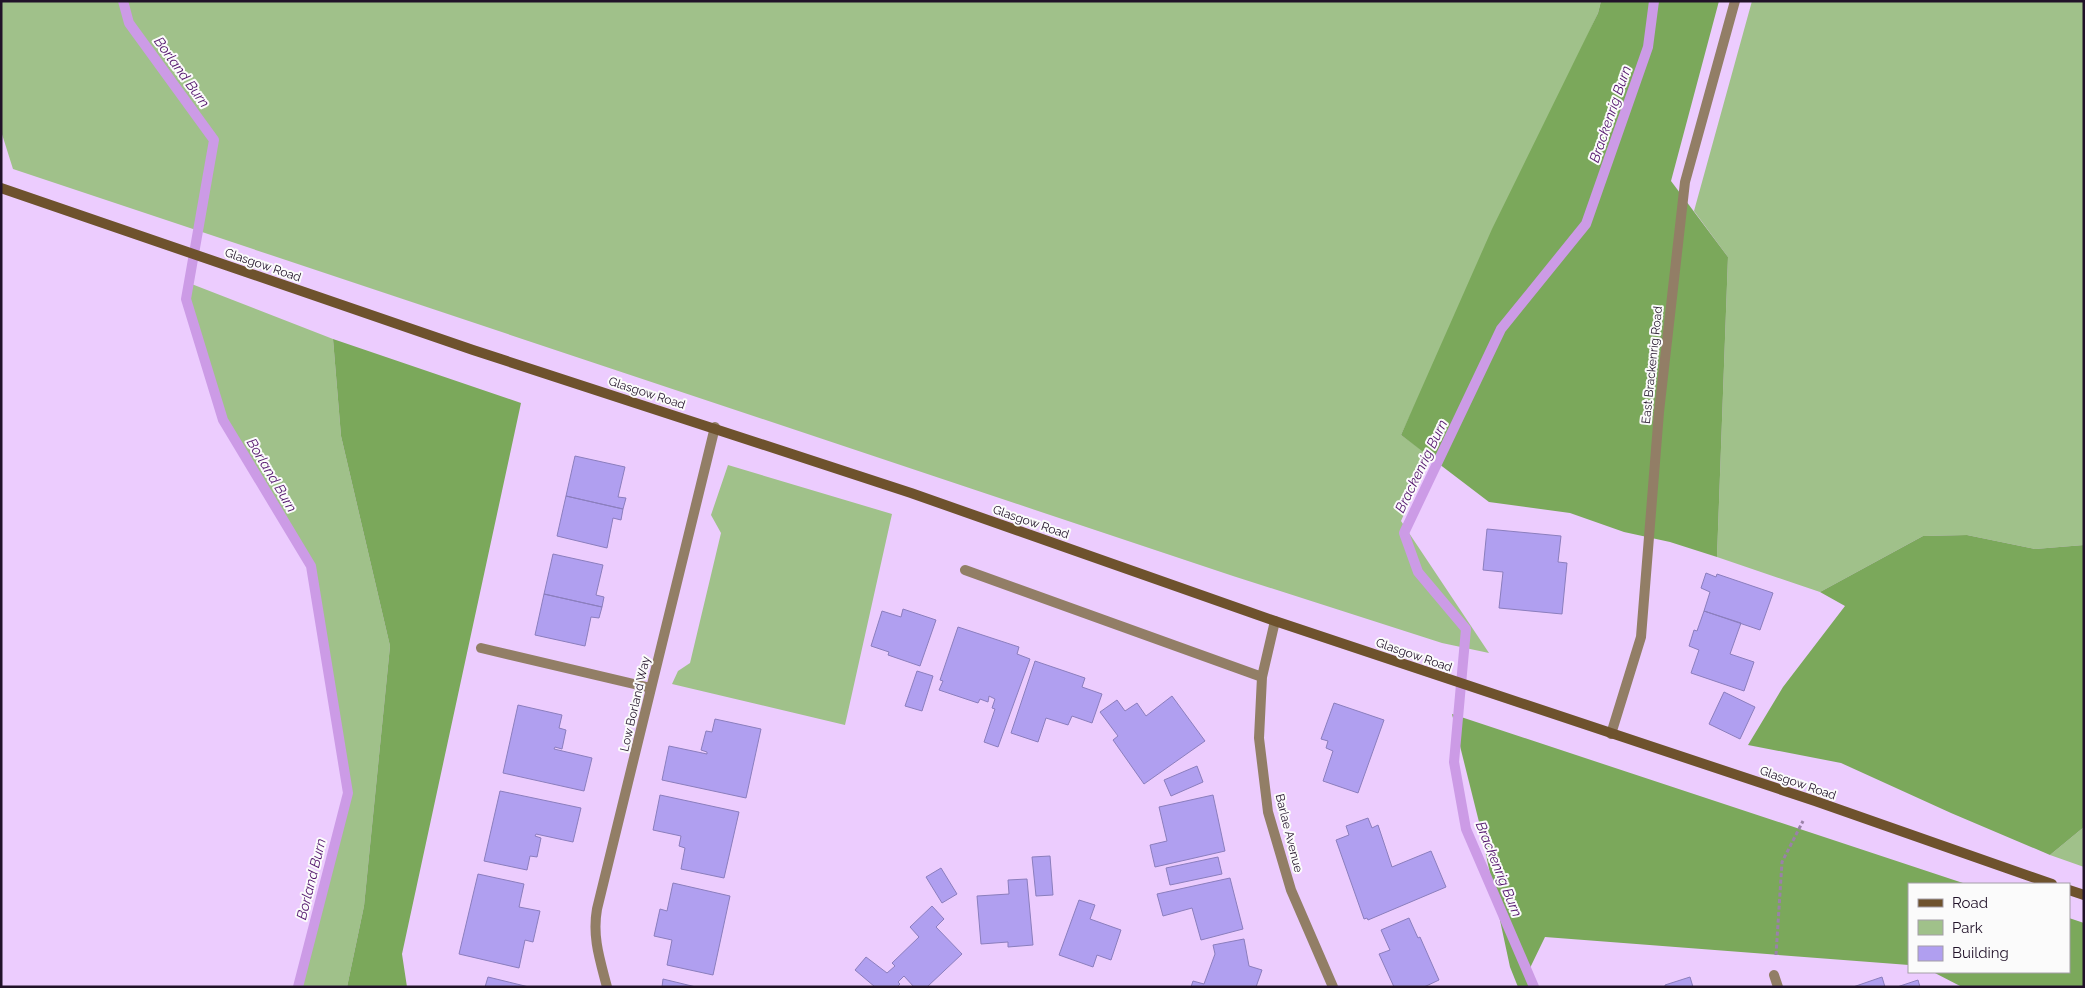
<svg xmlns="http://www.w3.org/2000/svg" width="2085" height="988" font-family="Raleway,sans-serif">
<rect width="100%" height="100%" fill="#ecccfe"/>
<!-- green -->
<path fill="#a0c18a" d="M1,1H1601L1598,13L1401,435L1430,456L1401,521L1489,653L1442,643L1233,576L13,169L1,131Z
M1752,1H2084V545L2035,549L1967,535L1923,536L1820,592L1717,557L1728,257L1694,211Z
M189,283L333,339L341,436L390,646L364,906L347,987H298L348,793L311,566L223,420L186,299Z
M728,465L892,514L845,725L672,684L678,671L690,663L721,533L711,515Z
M2084,827V867L2050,855Z"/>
<!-- forest -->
<path fill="#7ba85b" d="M1601,1H1719L1671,181L1728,257L1717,557L1670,542L1624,532L1570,513L1489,502L1401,435L1492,229L1598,13Z
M333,339L521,403L402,954L407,987H347L364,906L390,646L341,436Z
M1967,535L2035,549L2084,545V827L2050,855L1951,813L1841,763L1748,745L1783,687L1845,606L1820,592L1923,536Z
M1452,714L1966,884H1909V965L1545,937L1530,968L1535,987H1518L1510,967L1479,822Z
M2069,918L2084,923V987H1962L1933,972H2069Z"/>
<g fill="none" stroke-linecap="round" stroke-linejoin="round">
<!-- stream -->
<path stroke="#cc9be6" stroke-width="10" d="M123,1L129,23L214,140L186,299L223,420L311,566L348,793L298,987
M1534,987L1466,829L1454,762L1466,629L1418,572L1404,533L1501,329L1586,224L1648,47L1654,1"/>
</g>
<!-- building -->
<path fill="#b09ff0" stroke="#8b7ebd" d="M575,456L625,467L618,497L626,498L623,509L566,496Z
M566,496L623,509L621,520L613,518L607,548L557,536Z
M1487,529L1561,536L1558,562L1567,563L1562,614L1499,608L1503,572L1483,570Z
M553,554L603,565L596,595L604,597L602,607L544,594Z
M1706,573L1716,577L1717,574L1773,593L1760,630L1704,611L1710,592L1701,588Z
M544,594L602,607L599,618L591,617L585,646L535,635Z
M903,609L936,620L920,666L888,655L889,652L871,646L882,611L901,617Z
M1704,611L1741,623L1730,654L1754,662L1744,691L1691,673L1699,650L1689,646L1694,630L1697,631Z
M958,627L1019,647L1017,654L1030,659L998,747L984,742L995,709L992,708L995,699L989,696L988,702L980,699L978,703L939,690L943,681L940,680Z
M1035,661L1085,678L1082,687L1102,694L1092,723L1072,716L1068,725L1046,718L1038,742L1011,733Z
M917,671L933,676L922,711L905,706Z
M1724,692L1755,707L1740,739L1709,724Z
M1172,696L1205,741L1144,784L1113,740L1118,736L1100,712L1117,700L1125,711L1137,703L1146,716Z
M1334,703L1384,720L1358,793L1323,781L1333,751L1326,748L1328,741L1321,739Z
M518,705L562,715L559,728L566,730L562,749L555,747L554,749L592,758L584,791L503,773Z
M715,719L761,729L746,798L662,780L669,746L707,754V752L701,750L706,731L712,732Z
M1197,766L1203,782L1171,796L1164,780Z
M500,791L581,808L573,842L536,834L535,836L541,838L537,857L530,856L527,870L484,861Z
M660,795L739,812L724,878L681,869L685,848L679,846L681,836L653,830Z
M1213,795L1225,851L1155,867L1150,845L1167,841L1159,807Z
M1368,818L1372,828L1378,825L1392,867L1431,851L1446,887L1368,920L1367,918L1364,919L1336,840L1349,835L1346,826Z
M1050,856L1053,895L1036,896L1032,857Z
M1218,857L1222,874L1170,885L1166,868Z
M941,868L957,894L942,903L926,877Z
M478,874L524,884L519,907L540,911L533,942L525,940L519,968L459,954Z
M1230,878L1243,929L1201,940L1192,908L1163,916L1157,894Z
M1027,879L1033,945L1008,947V942L981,944L977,896L1009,894L1008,880Z
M673,883L730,896L713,975L667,965L672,940L654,936L660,909L667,911Z
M1079,900L1095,905L1090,919L1121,930L1111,960L1097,955L1093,967L1059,955Z
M932,906L944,919L936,927L962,954L927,987H914L904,976L898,982L900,984L897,987H875L855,970L866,957L887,973L895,966L892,963L919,937L910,927Z
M1409,918L1418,938L1420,937L1439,980L1424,987H1394L1379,954L1390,950L1381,930Z
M1244,939L1249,966L1262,970L1256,987H1191L1193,981L1204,984L1215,954L1213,945Z
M488,977L529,987H485Z
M1690,977L1693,987H1665V985Z
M1882,977L1885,987H1853Z
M663,979L696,987H662Z
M1918,980L1920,987H1897Z"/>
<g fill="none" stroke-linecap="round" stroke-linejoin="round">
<!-- path -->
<path stroke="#9a81a8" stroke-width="3" stroke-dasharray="4 2.5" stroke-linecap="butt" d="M1776,955L1782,862L1803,821"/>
<!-- service -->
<path stroke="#927e66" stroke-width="10" d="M1611,734L1641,637L1659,412L1685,182L1735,1"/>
<!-- minor -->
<path stroke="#927e66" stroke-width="10" d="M965,570L1262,677
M1275,621L1262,677L1259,738L1268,812L1291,890L1333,987
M481,648L651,688
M1774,975L1778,987
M607,987C600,960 592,937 597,909L715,427"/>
<!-- secondary -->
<path stroke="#6e522d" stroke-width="10" d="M1,188L473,350L911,493L1275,621L1815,801L2052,884
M2069,890L2084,895"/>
</g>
<g text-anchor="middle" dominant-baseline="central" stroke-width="4" stroke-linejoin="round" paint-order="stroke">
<!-- street labels -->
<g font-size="12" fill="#211229" stroke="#fbfbfb">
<text transform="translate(263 265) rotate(19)">Glasgow Road</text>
<text transform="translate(1652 365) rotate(-84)">East Brackenrig Road</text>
<text transform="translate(647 393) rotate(18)">Glasgow Road</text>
<text transform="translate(1031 522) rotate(19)">Glasgow Road</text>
<text transform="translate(1414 655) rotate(19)">Glasgow Road</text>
<text transform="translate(635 704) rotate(-77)">Low Borland Way</text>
<text transform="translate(1798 783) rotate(19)">Glasgow Road</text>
<text transform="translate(1289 833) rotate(76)">Barlae Avenue</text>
</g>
<!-- water labels -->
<g font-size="14" font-style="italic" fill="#52146c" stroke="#fbfbfb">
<text transform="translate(182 72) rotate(54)">Borland Burn</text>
<text transform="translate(1610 114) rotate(-71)">Brackenrig Burn</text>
<text transform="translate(1421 466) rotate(-64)">Brackenrig Burn</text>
<text transform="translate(272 475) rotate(59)">Borland Burn</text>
<text transform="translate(1499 869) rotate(68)">Brackenrig Burn</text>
<text transform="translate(311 879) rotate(-76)">Borland Burn</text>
</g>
</g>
<!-- border -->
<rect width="2085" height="988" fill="none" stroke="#211229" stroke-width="5"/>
<!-- legend -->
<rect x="1908" y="883" width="162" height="90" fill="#fbfbfb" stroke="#a49ea7"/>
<rect x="1918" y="899" width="25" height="8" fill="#6e522d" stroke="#a49ea7"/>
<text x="1952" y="908" font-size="15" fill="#211229">Road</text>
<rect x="1918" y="920" width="25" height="15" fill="#a0c18a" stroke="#a49ea7"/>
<text x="1952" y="933" font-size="15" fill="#211229">Park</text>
<rect x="1918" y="946" width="25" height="15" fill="#b09ff0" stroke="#a49ea7"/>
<text x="1952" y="958" font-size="15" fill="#211229">Building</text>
</svg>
